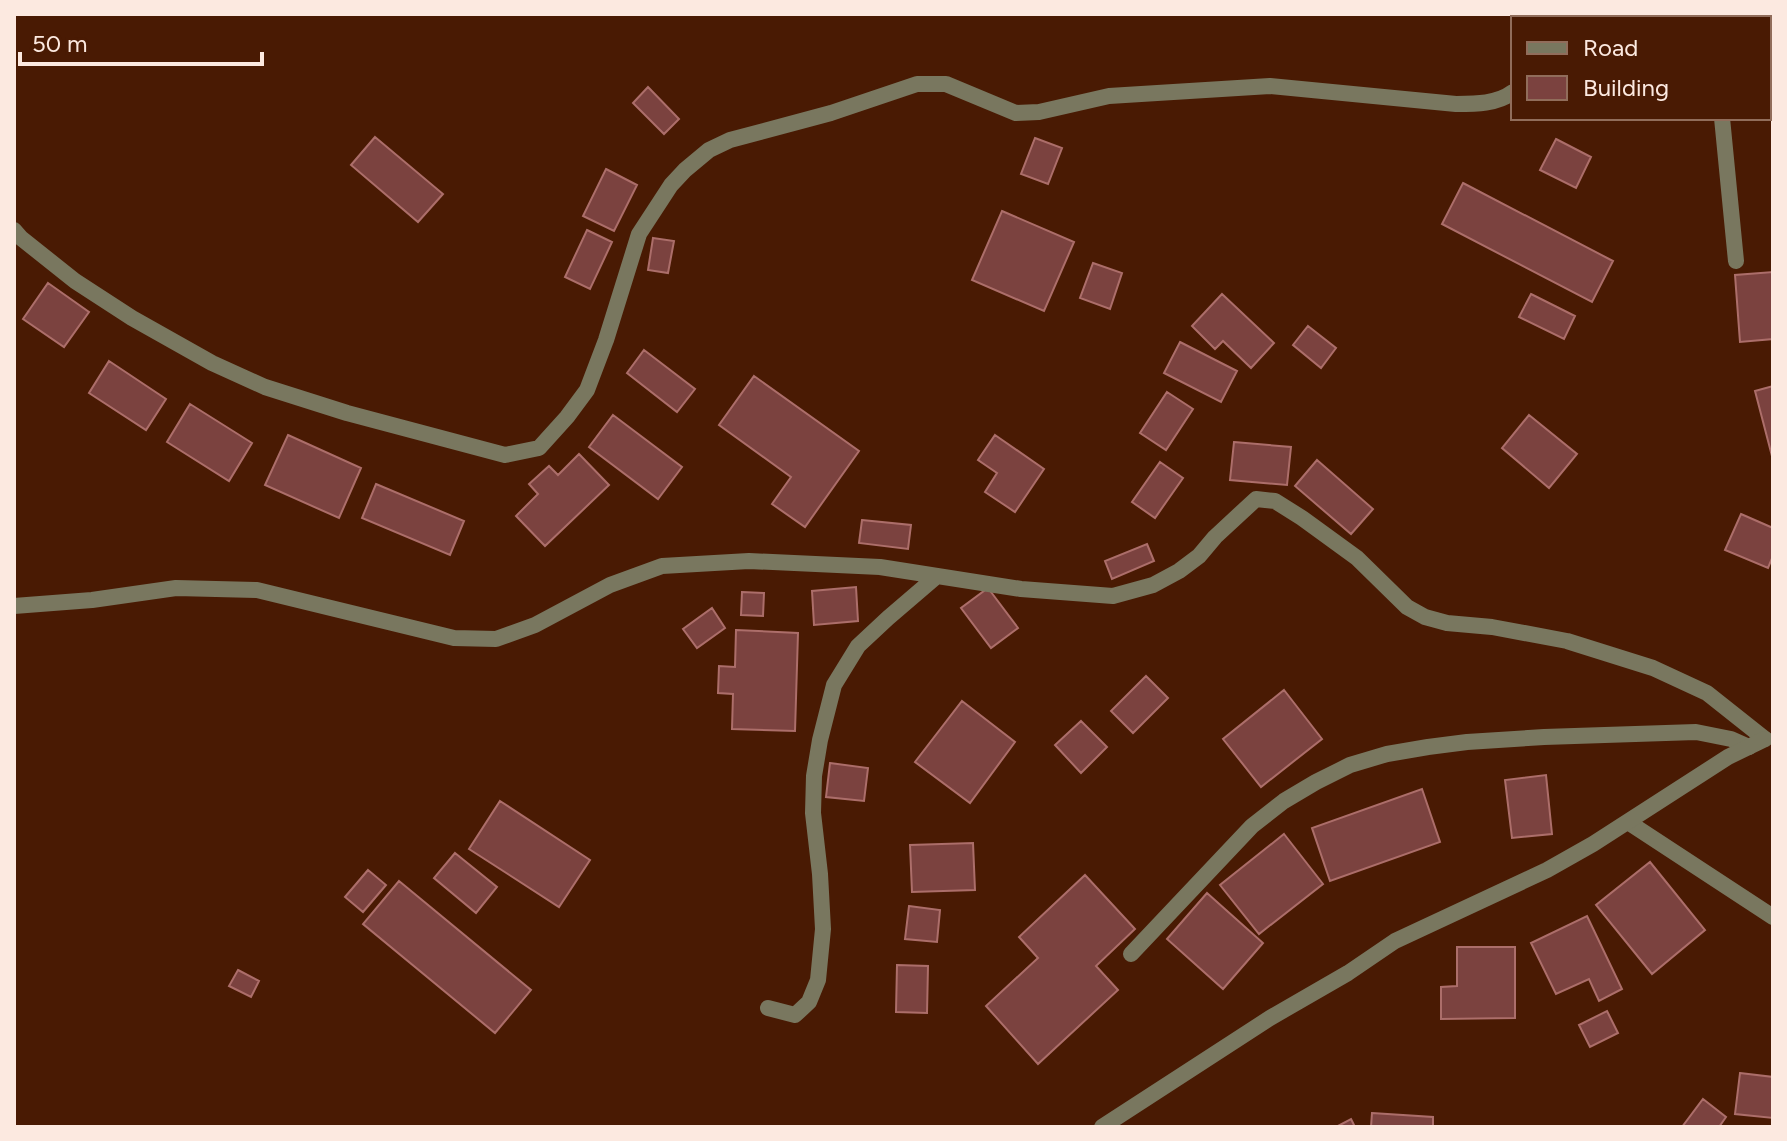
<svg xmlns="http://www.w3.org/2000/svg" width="1787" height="1141" font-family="Figtree,sans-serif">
<rect width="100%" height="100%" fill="#491a03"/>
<!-- building -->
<path fill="#7b423f" stroke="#ac6e6a" stroke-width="2" d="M648,87L679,119L664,134L633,103Z
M375,137L443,194L418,222L351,165Z
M1035,138L1062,148L1048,184L1021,174Z
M1556,139L1591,157L1576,188L1540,170Z
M606,169L637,185L614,231L583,216Z
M1463,183L1613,261L1592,302L1442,224Z
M1002,211L1074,242L1044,311L972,280Z
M587,230L612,242L590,289L565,277Z
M653,238L674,241L668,273L648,270Z
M1093,263L1122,273L1110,309L1080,298Z
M1773,272V339L1740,342L1735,275Z
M48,283L89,312L64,347L23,319Z
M1222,294L1274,343L1251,368L1223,341L1215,349L1192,326Z
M1531,294L1575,316L1564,339L1519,317Z
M1308,326L1336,348L1321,368L1293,345Z
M1180,342L1237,371L1221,402L1164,373Z
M644,350L695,389L677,412L627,373Z
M109,361L166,399L146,430L89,393Z
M754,376L859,451L805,527L772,504L791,477L719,425Z
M1773,386V460L1755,391Z
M1167,392L1193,409L1166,450L1140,433Z
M190,404L252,443L229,481L167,442Z
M613,415L682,467L658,499L589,447Z
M1529,415L1577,454L1549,488L1502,448Z
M288,435L361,468L339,518L265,485Z
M995,435L1044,469L1015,512L985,492L997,473L978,460Z
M1234,442L1291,447L1287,485L1230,480Z
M579,454L609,485L545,546L516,516L538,494L529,484L549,466L558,475Z
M1317,460L1373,509L1351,534L1295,486Z
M1160,462L1183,478L1155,518L1132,502Z
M376,484L464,521L450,555L362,518Z
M1741,514L1773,528V556L1768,568L1725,550Z
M862,520L911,525L908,549L859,543Z
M1147,544L1154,561L1112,579L1105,561Z
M856,587L858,621L814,625L812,591Z
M988,588L1018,628L991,648L961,608Z
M742,592L764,593L763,616L741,615Z
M712,608L725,628L697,648L683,629Z
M736,630L798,633L795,731L732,729L733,694L718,693L719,666L735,667Z
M1146,676L1168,698L1133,733L1111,711Z
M1284,690L1322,739L1261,787L1223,739Z
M962,701L1015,742L970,803L915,762Z
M1081,721L1107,747L1081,773L1055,745Z
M830,763L868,768L864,801L826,797Z
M1546,775L1552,834L1512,838L1505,780Z
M1422,789L1440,842L1330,881L1312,828Z
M500,801L590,860L559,907L469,849Z
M1284,834L1323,884L1259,934L1220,885Z
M973,843L975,890L912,892L910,845Z
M455,853L497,887L476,913L434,878Z
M1650,862L1705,930L1652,974L1596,905Z
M368,870L386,885L363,912L345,897Z
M1085,875L1135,929L1096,966L1118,990L1038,1064L986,1006L1038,958L1019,937Z
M399,881L531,990L495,1033L363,924Z
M1207,893L1263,943L1223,989L1167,939Z
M909,906L940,910L937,942L905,939Z
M1587,916L1622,989L1599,1001L1589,979L1556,994L1531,943Z
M1457,947H1515V1018L1441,1019V987L1457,986Z
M897,965L928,966L927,1013L896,1012Z
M238,970L259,981L251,997L229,986Z
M1607,1011L1618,1033L1590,1047L1579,1025Z
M1740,1073L1773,1077V1118L1735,1114Z
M1703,1099L1726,1117L1719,1127H1682Z
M1372,1113L1433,1117V1127H1371Z
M1351,1119L1355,1127H1336Z"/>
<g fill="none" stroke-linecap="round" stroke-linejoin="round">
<!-- service -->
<path stroke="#79775f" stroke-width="16" d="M1131,954L1252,826L1284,801L1316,782L1350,765L1387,754L1428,747L1467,742L1544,737L1696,732L1731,739L1749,747"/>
<!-- minor -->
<path stroke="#79775f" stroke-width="16" d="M1641,18L1658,14
M1769,23L1773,21
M1722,118L1736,261
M14,230L21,238L75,281L132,318L212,363L265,387L347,413L505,455L539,448L567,417L587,390L606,340L639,234L671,185L685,170L709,150L730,140L831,113L917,84H946L1016,113L1039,112L1109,96L1270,86L1456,104C1476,104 1497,104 1513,92
M14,606L92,600L176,588L257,590L454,638L496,639L535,625L610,585L662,566L749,561L880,567L1021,589L1113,596L1153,585L1179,571L1199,556L1215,537L1256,499L1275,501L1302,518L1357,558L1407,607L1425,617L1447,623L1492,627L1567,641L1653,668L1707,693L1765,739
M1628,822L1773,917
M768,1008L795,1015L809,1002L818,980L823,929L820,874L813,813L814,776L820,740L834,685L858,646L888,618L937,576"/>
<!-- tertiary -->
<path stroke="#79775f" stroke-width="16" d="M1102,1127L1270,1018L1348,973L1395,941L1547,870L1593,844L1728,757L1765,739"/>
</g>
<!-- border -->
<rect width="1787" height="1141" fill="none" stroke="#fce9e0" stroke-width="32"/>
<!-- legend -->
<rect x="1511" y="16" width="260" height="104" fill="#491a03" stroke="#916d5b" stroke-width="2"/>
<rect x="1527" y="42" width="40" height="12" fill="#79775f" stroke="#916d5b" stroke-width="2"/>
<text x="1583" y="56" font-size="24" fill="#fce9e0">Road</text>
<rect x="1527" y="76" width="40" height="24" fill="#7b423f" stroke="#916d5b" stroke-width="2"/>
<text x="1583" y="96" font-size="24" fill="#fce9e0">Building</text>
<!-- scale -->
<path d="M20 52v12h242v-12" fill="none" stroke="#fce9e0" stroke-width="4"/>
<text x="32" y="52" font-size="24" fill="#fce9e0" stroke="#491a03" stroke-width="6" paint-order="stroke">50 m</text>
</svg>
